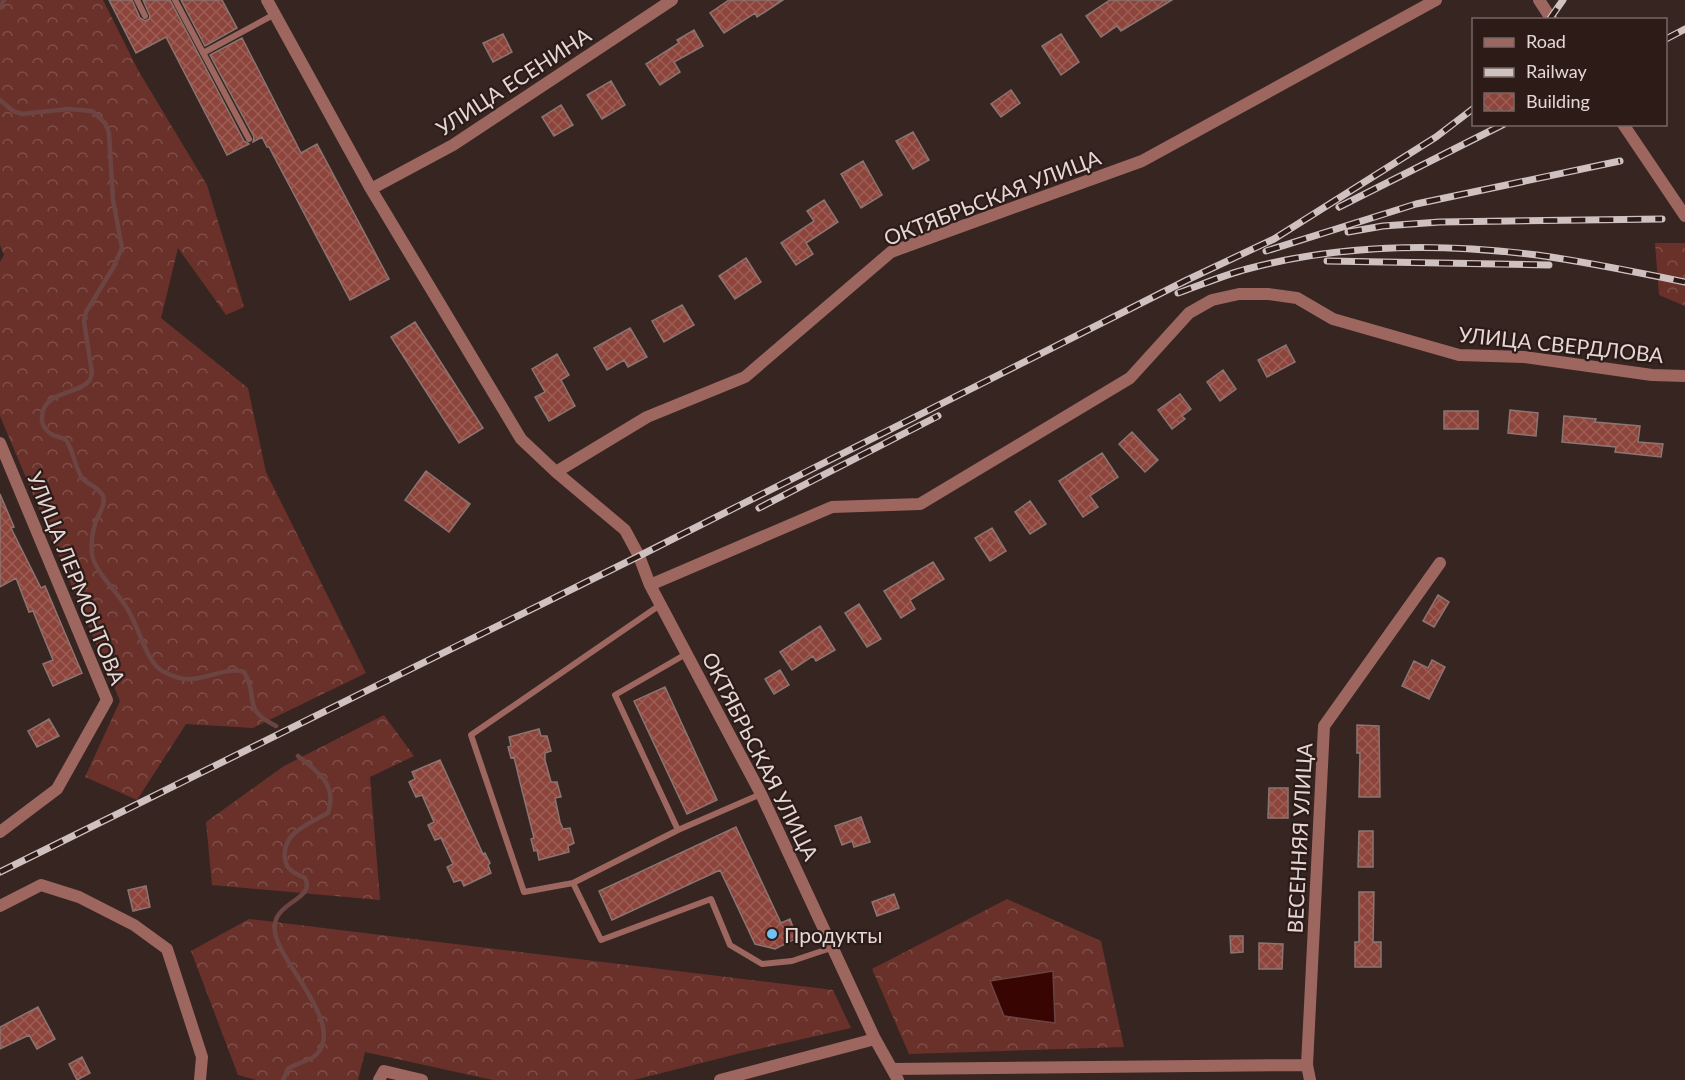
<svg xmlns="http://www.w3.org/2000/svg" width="1685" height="1080" font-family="Lato,sans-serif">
<defs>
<pattern id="forest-crowns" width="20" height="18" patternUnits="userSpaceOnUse" patternTransform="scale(1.5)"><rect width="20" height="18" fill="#69312a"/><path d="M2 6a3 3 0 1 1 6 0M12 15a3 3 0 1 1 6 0" fill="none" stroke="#7e4e48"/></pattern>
<pattern id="building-cross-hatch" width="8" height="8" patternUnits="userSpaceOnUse" patternTransform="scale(1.5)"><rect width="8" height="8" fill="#8c443b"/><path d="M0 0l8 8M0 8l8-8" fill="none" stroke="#9c5e57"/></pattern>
</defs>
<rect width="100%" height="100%" fill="#372522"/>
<!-- forest -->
<path fill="url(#forest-crowns)" d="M0,0H103L138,70L207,185L244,307L226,315L178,248L161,318L248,388L266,472L366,673L253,728L186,724L137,800L85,777L120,701L0,416V262L4,255L0,245Z
M1655,243H1685V306L1659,295Z
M384,715L414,756L370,777L380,900L212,885L206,822L284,766Z
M1007,899L1101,941L1124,1047L909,1054L872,969Z
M249,919L833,990L851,1028L745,1052L634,1080H493L365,1052L358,1080H256L238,1075L191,951Z"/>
<!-- water -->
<path fill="#380503" stroke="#6c4442" stroke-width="1.5" d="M1053,971L1055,1023L1004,1016L990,981Z"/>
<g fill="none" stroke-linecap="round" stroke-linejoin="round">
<!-- stream -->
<path stroke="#6c4442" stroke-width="4.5" d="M0,8L4,0
M0,100L13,111L22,114L68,109L92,111L105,123L109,133L113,200L122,248L113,268L86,312L84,321L92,373C91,376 91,379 89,381C78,395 39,391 42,421C43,427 47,432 53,435C57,437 62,437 66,440C74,451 74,466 82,478C88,485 99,487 103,496C106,506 99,512 96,521C93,530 91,543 92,553C93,571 119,593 128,610C139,627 146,663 164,672C172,676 182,680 191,679C206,679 231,666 244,672C260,698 240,708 276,726
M283,1080L288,1069C297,1062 309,1062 317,1054C345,1023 279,963 275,932C270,901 317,901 305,878C301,876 296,874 292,871C287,868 286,864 285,859C281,833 310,823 328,813C338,785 317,771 298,756"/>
</g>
<!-- building -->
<path fill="url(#building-cross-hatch)" stroke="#8b7571" stroke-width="1.5" d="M109,0H132L140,18L145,21L149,19L150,16L143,0H170L244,141L249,144L227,155L166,37L136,53Z
M181,0H222L237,28L205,46Z
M729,0H783L757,17L755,13L724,33L710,13Z
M1110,0H1172L1121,31L1117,26L1101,37L1086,16Z
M694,30L703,46L674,62L680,72L660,85L646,64L679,43L677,40Z
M503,34L512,52L493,62L483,43Z
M1061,34L1079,62L1061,75L1042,46Z
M242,38L301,153L317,144L389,279L350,300L269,147H267L262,137L253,142L254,137L210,55Z
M611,81L625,105L602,119L587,95Z
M1011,90L1020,103L1001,117L991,104Z
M561,105L573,125L554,136L542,117Z
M913,132L929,160L913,169L896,141Z
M863,161L882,195L861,208L841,174Z
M824,200L838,222L806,243L813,254L796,265L781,243L814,221L807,211Z
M746,258L761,282L735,299L719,276Z
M682,305L694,325L664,342L652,321Z
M415,322L483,428L459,443L391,337Z
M630,328L647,357L628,367L624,360L607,370L594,348Z
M1286,345L1295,362L1267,377L1258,360Z
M557,354L569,375L561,380L575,406L549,421L535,397L545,392L532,369Z
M1223,370L1236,389L1220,401L1207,382Z
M1180,394L1191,409L1182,416L1185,419L1172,429L1158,410Z
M1510,410L1538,413L1536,436L1508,433Z
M1444,411H1478V429H1444Z
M1564,416L1596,419L1595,422L1640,426L1638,442L1663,444L1661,457L1615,452L1616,447L1562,442Z
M1132,432L1158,460L1145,472L1119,444Z
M1102,453L1118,477L1090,496L1098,507L1083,517L1059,481Z
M426,471L470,504L449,532L405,500Z
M0,494L14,527L11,528L41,588L45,586L82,673L53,686L43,664L53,660L33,611L29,612L16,578L0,587Z
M1030,501L1046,524L1030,534L1015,512Z
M992,528L1006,551L990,561L975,538Z
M933,562L944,579L910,600L915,609L901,618L884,591Z
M1438,595L1449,602L1434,627L1423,621Z
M859,604L881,639L867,647L845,613Z
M820,626L835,650L816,661L813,656L792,670L780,652Z
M1432,660L1445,667L1429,699L1402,686L1414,661L1428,668Z
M780,670L789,685L774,694L765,679Z
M665,687L717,800L687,814L634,701Z
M49,719L59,736L37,747L28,731Z
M1357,725L1379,726L1380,797H1359L1360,753H1357Z
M539,729L541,736H547L551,751L545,753V760L551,782H557L561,797L555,798L560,822L563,829L570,828L574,843L568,846L569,852L539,860L537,850L534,851L531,839L534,838L520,782L514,757L511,758L508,747L511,746L509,737Z
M440,760L483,854L485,853L490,863L488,865L491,873L464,886L461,880L454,882L447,867L453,864L441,838L435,840L428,825L434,822L422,795L416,797L409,782L415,779L412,772Z
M1269,788H1288V818H1268Z
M861,817L870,842L854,847L852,841L842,845L835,826Z
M736,827L781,923L790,919L797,938L775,949L755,944L720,870L612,920L599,891Z
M1359,831H1373V867H1358Z
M146,886L150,907L133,911L128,890Z
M1359,892H1374L1373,942H1381V967H1355V942H1359Z
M894,894L899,908L877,916L872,902Z
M1230,936H1243V952L1231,953Z
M1259,943L1283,944L1282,969H1259Z
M38,1007L55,1039L37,1049L29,1035L0,1049V1027Z
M82,1057L90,1073L77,1080L69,1064Z"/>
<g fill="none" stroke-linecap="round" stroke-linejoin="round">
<!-- service -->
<path stroke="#9d675f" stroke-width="6" d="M137,0L145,16
M175,0L249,139
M203,53L275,14
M761,794L678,830L573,883L601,940L711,899L730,945L762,964L792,961L834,947
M678,830L615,695L686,654
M573,883L524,892L471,735L660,605"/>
<!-- minor -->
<path stroke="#9d675f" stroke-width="12" d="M267,0L371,189L521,439L556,472L625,530L639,556L650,585L761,794L875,1039L898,1080
M1539,0L1552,20
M1623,124L1685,216
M371,189L453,145L672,0
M0,443L107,700L57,789L0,832
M556,472L647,417L745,377L891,252L1142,161L1436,0
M650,585L832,507L920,504L1130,378L1189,313L1212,300L1239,294H1268L1297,298L1333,319L1459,355L1524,357L1652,375L1685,376
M0,906L41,885L79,897L134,925L167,949L202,1057L200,1080
M892,1069L1307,1065
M379,1080L384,1071L422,1080
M720,1080L875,1039
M1310,1080L1307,1065L1324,726L1440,563"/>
<defs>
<path id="rail" d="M1549,20L1563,0
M1666,39L1685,29
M1339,207L1504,124
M1348,232L1383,226L1440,222L1662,219
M1266,251L1416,204L1620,161
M1327,261L1549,265
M1178,293C1201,285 1224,275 1247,269C1340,244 1442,243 1537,255C1587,262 1636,272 1685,282
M759,508L938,416
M0,872L639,556L1187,280L1274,239L1436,137L1474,108"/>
</defs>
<!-- rail casing -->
<use href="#rail" stroke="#cec1bf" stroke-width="7"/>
<!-- rail -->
<use href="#rail" stroke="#2d1b18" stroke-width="4.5" stroke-dasharray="14" stroke-linecap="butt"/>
</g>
<!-- markers -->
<circle fill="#72c1f5" stroke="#2d1b18" stroke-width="2" cx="772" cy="934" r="6"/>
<g text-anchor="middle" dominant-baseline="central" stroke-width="4.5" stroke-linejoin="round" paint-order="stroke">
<!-- street labels -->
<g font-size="21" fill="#e4d8d6" stroke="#2d1b18">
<text transform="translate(513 81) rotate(-33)">УЛИЦА ЕСЕНИНА</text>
<text transform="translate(992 197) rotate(-21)">ОКТЯБРЬСКАЯ УЛИЦА</text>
<text transform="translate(1561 344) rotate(6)">УЛИЦА СВЕРДЛОВА</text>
<text transform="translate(77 578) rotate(68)">УЛИЦА ЛЕРМОНТОВА</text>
<text transform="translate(761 756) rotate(63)">ОКТЯБРЬСКАЯ УЛИЦА</text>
<text transform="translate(1299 838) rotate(-87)">ВЕСЕННЯЯ УЛИЦА</text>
</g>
<!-- poi labels -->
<g font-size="21" fill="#e4d8d6" stroke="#2d1b18" text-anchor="start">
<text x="784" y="934">Продукты</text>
</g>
</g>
<!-- legend -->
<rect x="1472" y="18" width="195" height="108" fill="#2d1b18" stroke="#766764" stroke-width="1.5"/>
<rect x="1484" y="38" width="30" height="9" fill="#9d675f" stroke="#766764" stroke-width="1.5"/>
<text x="1526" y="48" font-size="18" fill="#e4d8d6">Road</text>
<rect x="1484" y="68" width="30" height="9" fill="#cec1bf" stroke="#766764" stroke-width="1.5"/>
<text x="1526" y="78" font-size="18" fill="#e4d8d6">Railway</text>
<rect x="1484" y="93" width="30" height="18" fill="url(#building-cross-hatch)" stroke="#766764" stroke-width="1.5"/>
<text x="1526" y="108" font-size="18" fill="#e4d8d6">Building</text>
</svg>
